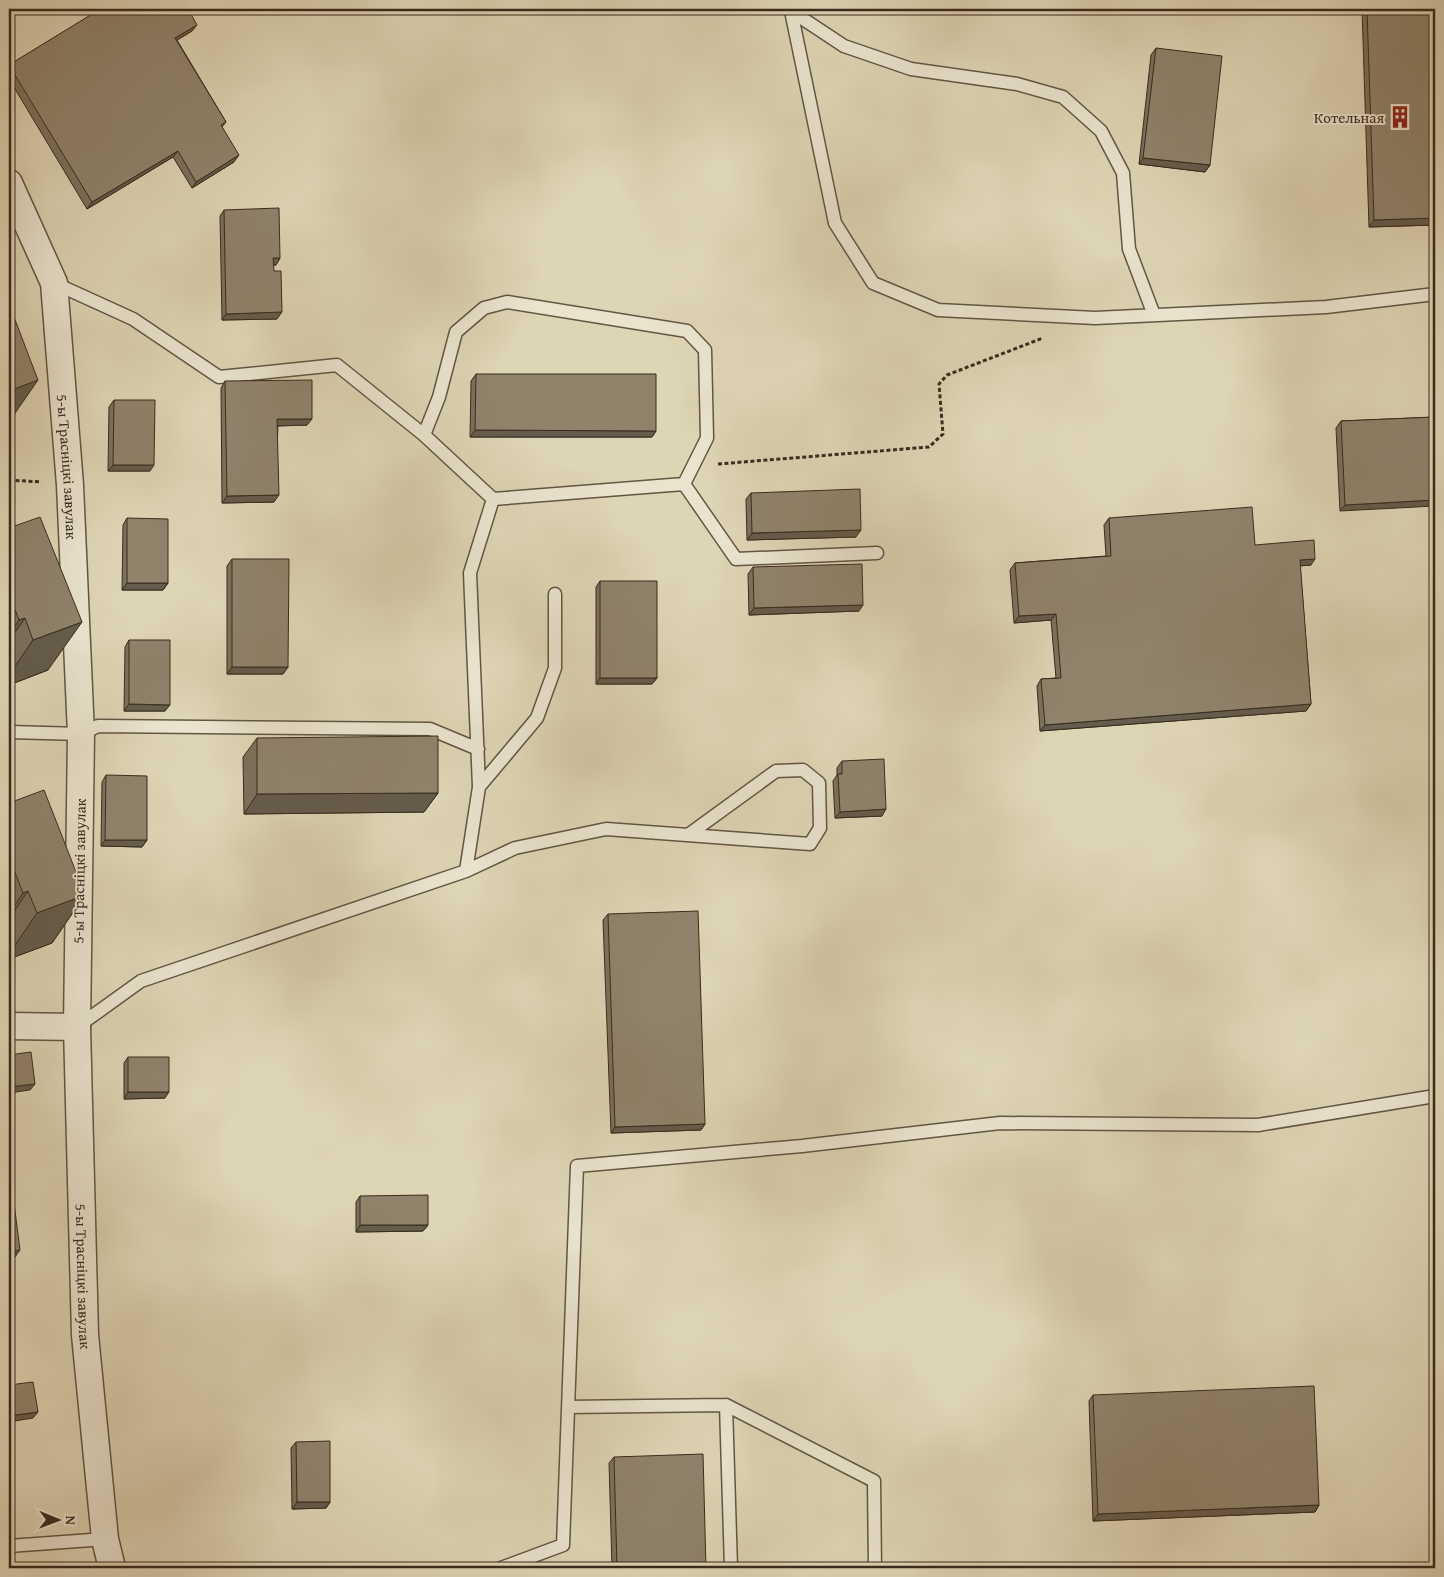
<svg xmlns="http://www.w3.org/2000/svg" width="1444" height="1577" font-family="'Gentium Book Plus',serif">
<rect width="100%" height="100%" fill="#ded5b5"/>
<filter id="stains"><feTurbulence type="fractalNoise" baseFrequency=".004" numOctaves="4"/><feColorMatrix values="0 0 0 0 .2 0 0 0 0 .09 0 0 0 0 .02 0 0 0 .5 -.17"/></filter>
<radialGradient id="worn" r=".72"><stop offset=".6" stop-color="#630" stop-opacity="0"/><stop offset="1" stop-color="#630" stop-opacity=".3"/></radialGradient>
<g fill="none" stroke-linecap="round" stroke-linejoin="round">
<defs>
<path id="lane" d="M791,11L835,223L873,283L938,310L1095,318L1326,307L1435,294
M791,11L844,46L911,69L1017,84L1063,97L1101,131L1123,173L1129,249L1154,315
M54,283L133,319L219,377L337,365L424,435L493,499
M424,435L439,397L456,332L484,308L507,302L687,331L705,350L707,438L684,484
M9,732L81,734L98,726L430,729L478,749
M479,787L537,718L555,668V594
M466,871L479,787L470,573L493,499L684,484L736,559L877,553
M77,1027L141,981L466,871L515,848L606,829L810,844L820,828L819,783L803,770L776,771L688,835
M726,1405L731,1568
M568,1407L726,1405L874,1481L875,1568
M9,1546L105,1539
M501,1568L563,1545L577,1166L802,1146L1000,1123L1258,1125L1435,1096"/>
<g id="street">
<path id="s1" d="M9,183L54,283L70,485L81,734L77,1027L85,1335L105,1539L112,1568"/>
<path d="M9,1026L77,1027"/>
</g>
</defs>
<!-- lane casing -->
<use href="#lane" stroke="#625643" stroke-width="15"/>
<!-- street casing -->
<use href="#street" stroke="#625643" stroke-width="29"/>
<!-- path -->
<path stroke="#392b1d" stroke-width="3" stroke-dasharray="4 2.5" stroke-linecap="butt" d="M718,464L929,447L943,434L939,384L947,375L1043,338
M9,480L41,482"/>
<!-- lane -->
<use href="#lane" stroke="#eae4cf" stroke-width="12"/>
<!-- street -->
<use href="#street" stroke="#eae4cf" stroke-width="26"/>
</g>
<!-- wall -->
<path fill="#7b715d" stroke="#392b1d" d="M87,9H188L192,31L177,40L226,122L222,127L234,162L192,188L173,157L87,209L9,79V65L91,15Z
M1362,9H1435V225L1369,227Z
M1156,48L1210,165L1205,172L1139,164L1151,55Z
M224,210L280,258L276,265H273L277,319L222,320L220,216Z
M476,374L656,431L652,437H470L471,381Z
M225,381L307,425L278,426L274,502L222,503L221,388Z
M114,400L150,471H108L109,407Z
M1435,417L1340,511L1336,428L1341,421Z
M751,493L856,537L747,540L746,499Z
M127,518L168,583L163,590H122L123,525Z
M1109,518L1255,545L1311,565L1300,566L1311,704L1306,711L1040,731L1037,686L1041,679L1056,678L1051,620L1014,623L1010,570L1015,563L1106,556L1104,525Z
M9,528L48,670L9,685Z
M232,559L288,667L283,674H227V566Z
M753,567L859,611L749,615L748,574Z
M600,581L657,678L652,684H596V587Z
M129,640L165,711H124L125,647Z
M257,738L438,793L424,812L244,814L243,757Z
M842,761L882,816L835,818L833,781L837,775V768Z
M106,775L147,840L142,847L101,846L102,782Z
M9,803L85,895L52,943L9,959Z
M608,914L705,1124L701,1130L611,1133L603,920Z
M128,1057L165,1098L124,1099V1063Z
M360,1196L428,1225L423,1231L356,1232V1202Z
M1093,1395L1319,1505L1315,1512L1093,1521L1089,1401Z
M296,1442L330,1502L326,1508L292,1509L291,1448Z
M614,1457L706,1568H612L609,1463Z"/>
<!-- shaded-wall -->
<path fill="#645c4c" stroke="#392b1d" d="M197,25L192,31L171,44L175,38Z
M178,151L173,157L87,209L92,202Z
M239,155L234,162L192,188L196,182Z
M1143,158L1210,165L1205,172L1139,164Z
M1435,218V225L1369,227L1374,220Z
M273,258H280L276,265H269Z
M282,312L277,319L222,320L226,314Z
M38,380L9,422V391Z
M277,419H312L307,425L273,426Z
M475,430L656,431L652,437H470Z
M113,465H154L150,471H108Z
M279,495L274,502L222,503L227,496Z
M1435,500V506L1340,511L1345,505Z
M861,530L856,537L747,540L752,533Z
M1315,559L1311,565L1295,566L1300,560Z
M127,583H168L163,590H122Z
M863,605L859,611L749,615L754,608Z
M1056,614L1051,620L1014,623L1019,616Z
M25,618L9,641V635L19,620Z
M82,622L48,670L9,685V675L33,640Z
M232,667H288L283,674H227Z
M600,678H657L652,684H596Z
M129,704L170,705L165,711H124Z
M1311,704L1306,711L1040,731L1045,725Z
M438,793L424,812L244,814L257,794Z
M886,809L882,816L835,818L840,812Z
M105,840H147L142,847L101,846Z
M28,891L9,919V914L23,893Z
M85,895L52,943L9,959V954L37,913Z
M35,1084L30,1090L9,1093V1087Z
M128,1092H169L165,1098L124,1099Z
M705,1124L701,1130L611,1133L615,1127Z
M360,1225H428L423,1231L356,1232Z
M20,1250L15,1257L9,1258V1252Z
M38,1412L33,1418L9,1422V1416Z
M297,1502H330L326,1508L292,1509Z
M1319,1505L1315,1512L1093,1521L1098,1514Z"/>
<!-- building -->
<path fill="#8f836c" stroke="#392b1d" d="M96,9H188L197,25L175,38L226,122L221,125L239,155L196,182L178,151L92,202L9,65L97,11Z
M1367,9H1435V218L1374,220Z
M1156,48L1222,56L1210,165L1143,158Z
M279,208L280,258H273L274,271H281L282,312L226,314L224,210Z
M9,304L38,380L9,391Z
M476,374H656V431L475,430Z
M312,380V419H277L279,495L227,496L225,381Z
M114,400H155L154,465H113Z
M1435,417V500L1345,505L1341,421Z
M860,489L861,530L752,533L751,493Z
M1252,507L1255,545L1314,540L1315,559L1300,560L1311,704L1045,725L1041,679L1061,678L1056,614L1019,616L1015,563L1111,556L1109,518Z
M40,517L82,622L33,640L25,618L19,620L9,594V528Z
M127,518L168,519V583H127Z
M232,559H289L288,667H232Z
M862,564L863,605L754,608L753,567Z
M600,581H657V678H600Z
M129,640H170V705L129,704Z
M438,736V793L257,794V738Z
M884,759L886,809L840,812L838,774H842V761Z
M106,775L147,776V840H105Z
M44,790L85,895L37,913L28,891L23,893L9,857V803Z
M698,911L705,1124L615,1127L608,914Z
M31,1052L35,1084L9,1087V1055Z
M128,1057H169V1092H128Z
M9,1195H13L20,1250L9,1252Z
M428,1195V1225H360V1196Z
M33,1382L38,1412L9,1416V1385Z
M1314,1386L1319,1505L1098,1514L1093,1395Z
M330,1441V1502H297L296,1442Z
M703,1454L706,1568H617L614,1457Z"/>
<!-- icons -->
<defs>
<symbol id="building-bare" viewBox="-9 -9 18 18"><path d="M-4-6H4V6H1V3H-1V6H-4ZM-2.5-4.3h1.7v1.8h-1.7ZM.8-4.3h1.7v1.8H.8ZM-2.5-1h1.7V.8h-1.7ZM.8-1h1.7V.8H.8Z" fill="#8f2418" stroke="#eae4cf" stroke-width="2.5" paint-order="stroke"/></symbol>
</defs>
<g fill-rule="evenodd">
<use href="#building-bare" x="1384" y="101" width="32" height="32"/>
</g>
<g text-anchor="middle" dominant-baseline="central" stroke-width="4" stroke-linejoin="round" paint-order="stroke">
<!-- poi labels -->
<g font-size="15" fill="#392b1d" stroke="#eae4cf" text-anchor="end">
<text x="1384" y="117">Котельная</text>
</g>
<!-- street labels -->
<g font-size="15" fill="#392b1d" stroke="#eae4cf">
<text stroke="none"><textPath href="#s1" startOffset="294">5-ы Трасніцкі завулак</textPath></text>
<text transform="translate(79 871) rotate(-89)">5-ы Трасніцкі завулак</text>
<text stroke="none"><textPath href="#s1" startOffset="1104">5-ы Трасніцкі завулак</textPath></text>
</g>
</g>
<!-- margin -->
<rect width="1444" height="1577" fill="none" stroke="#ded5b5" stroke-width="30"/>
<rect x="10" y="10" width="1424" height="1557" fill="none" stroke="#392b1d" stroke-width="2.5"/>
<rect x="15" y="15" width="1414" height="1547" fill="none" stroke="#392b1d"/>
<!-- north arrow -->
<g transform="translate(58 1520) rotate(91)" stroke="#eae4cf" stroke-width="4" paint-order="stroke">
<path d="M0-4L9 19L0 12L-9 19Z" fill="#392b1d"/>
<text y="-8" font-size="14" font-weight="bold" text-anchor="middle" fill="#392b1d">N</text>
</g>
<rect width="100%" height="100%" filter="url(#stains)"/>
<rect width="100%" height="100%" fill="url(#worn)"/>
</svg>
